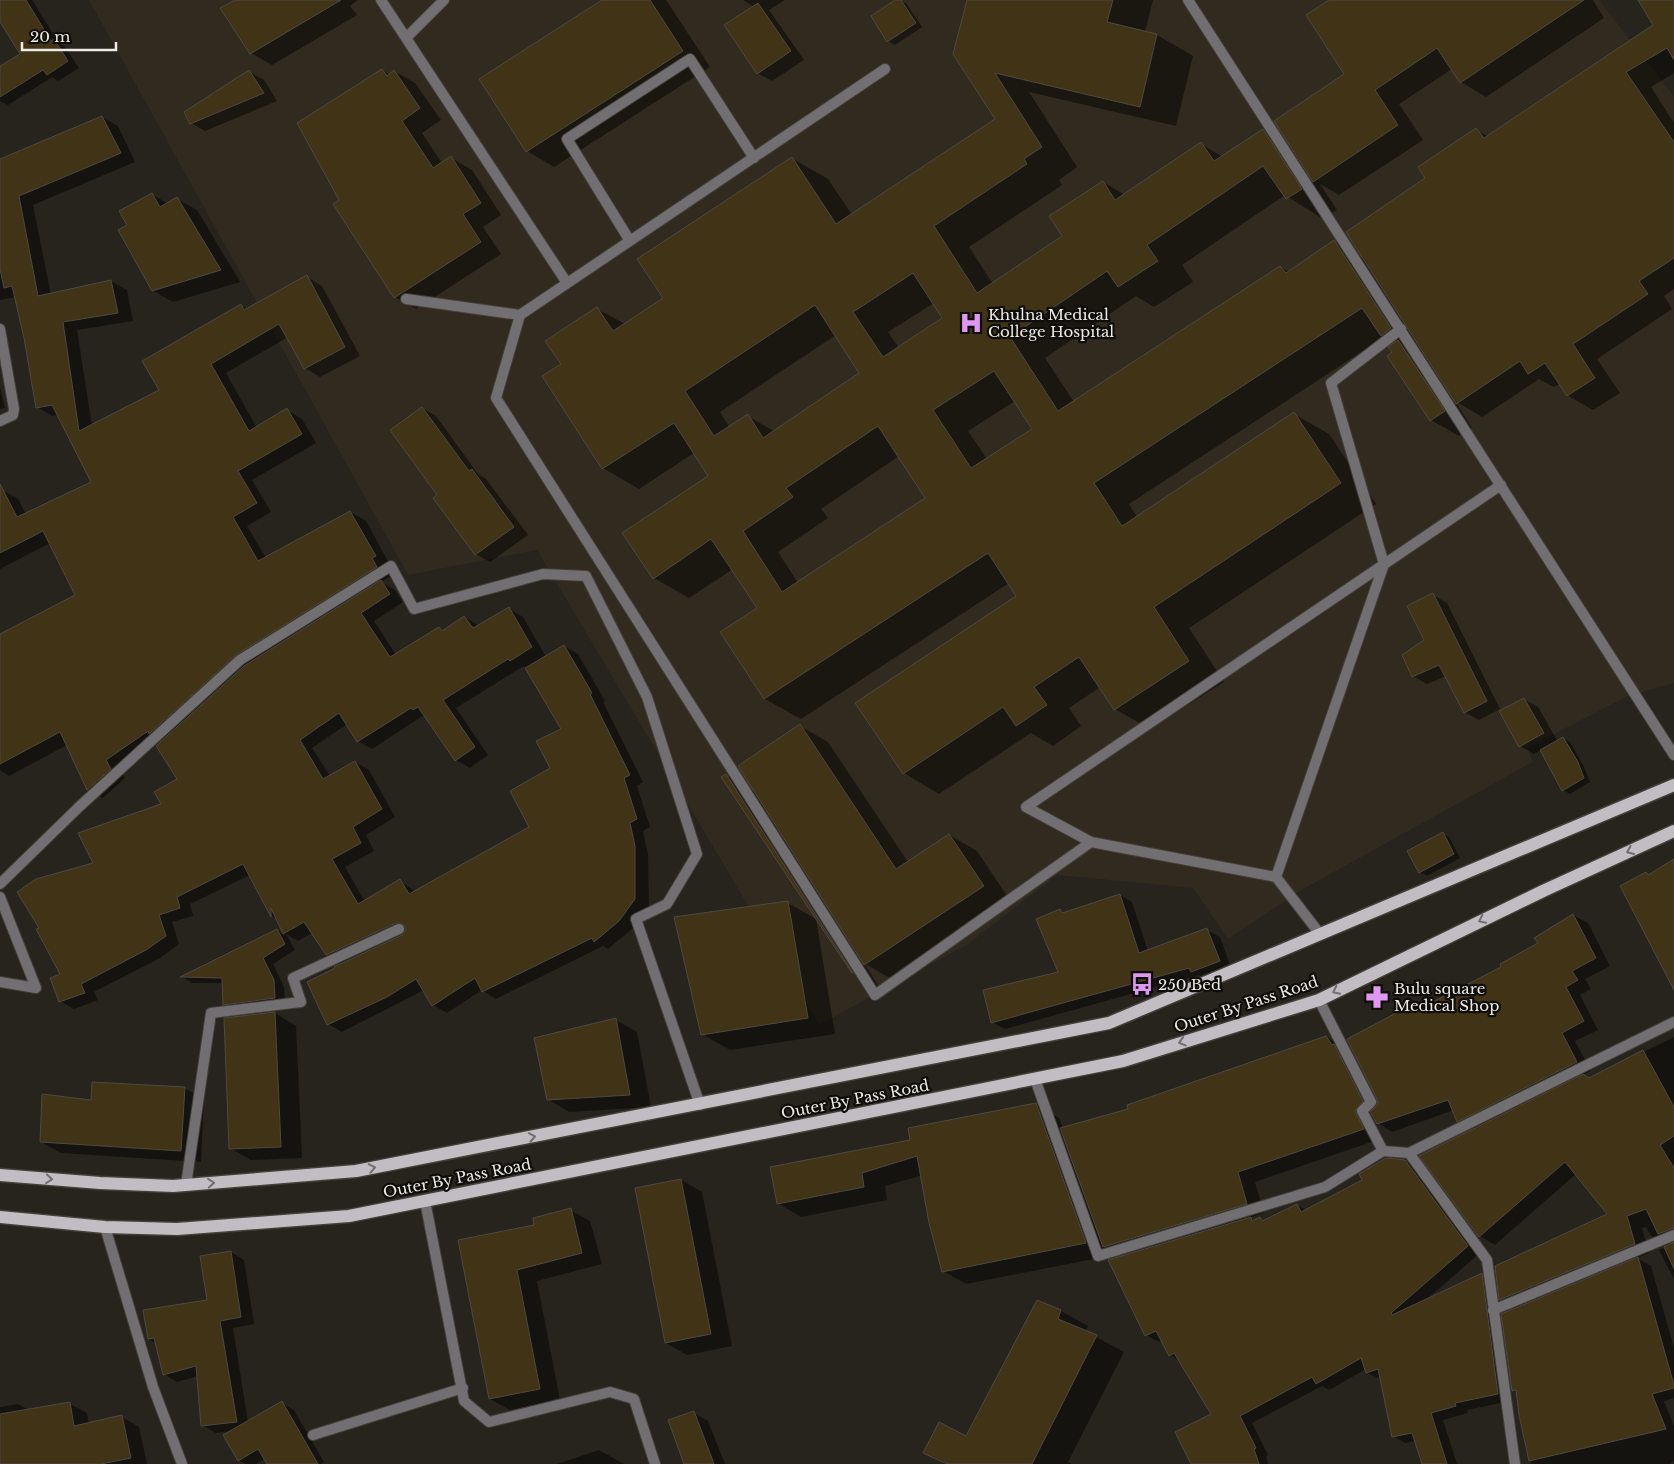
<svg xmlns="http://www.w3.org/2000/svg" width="1674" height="1464" font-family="'Libre Baskerville',serif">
<rect width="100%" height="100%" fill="#27241d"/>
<!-- built -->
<path fill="#312a1e" d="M89,0H1599L1674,96V683L1628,696L1527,748L1533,762L1305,888L1228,939L1193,888L1057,875L968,944L819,1025L537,550L408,575Z"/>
<!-- shadow -->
<path fill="#0007" fill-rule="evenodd" d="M0,0H32L59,43L65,47L79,68L58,81L52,77L8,105L0,101V68L21,54L0,19Z
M237,0H358L350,6L357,15L272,65L251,53Z
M604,0H666L710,67L554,167L527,151Z
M743,0H785L769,10L804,60L772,81L758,73L754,7Z
M897,0L906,3L922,27L895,45L888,41Z
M968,0H1153L1145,32L1157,35L1193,56L1176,126L1029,92L1077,167L1059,180L1062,185L969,247L993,284L1064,236L1103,182L1125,195L1201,144L1223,157L1263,130L1293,147L1346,74L1328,0H1593L1604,18L1486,97L1461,82L1452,69L1399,104L1423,140L1339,195L1320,184L1337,210L1323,219L1285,195L1182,265L1193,282L1154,307L1136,296L1045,358L1074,402L1280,267L1289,272L1334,241L1364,259L1427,179L1476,130L1489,137L1655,26L1645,0H1674V73L1651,87L1674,123V289L1664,296L1672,309L1597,359L1620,393L1593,410L1567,395L1560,384L1554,387L1539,379L1482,417L1455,401L1472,428L1459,436L1431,420L1394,353L1396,343L1384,337L1129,504L1137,517L1294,414L1329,434L1376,504L1189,628L1224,682L1150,729L1115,709L1100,687L1069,708L1081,726L1053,746L1031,733L939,794L904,773L1018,596L1009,583L801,719L765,699L722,633L758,609L733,569L689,598L654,578L710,476L694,453L639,489L603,468L562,365L597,309L625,324L664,299L793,159L828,179L852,215L997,119ZM934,303L943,318L899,348L888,332ZM836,335L861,373L775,432L748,416L730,428L720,412ZM1423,351L1428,358L1420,354ZM1015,401L1033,429L987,459L968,431ZM899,456L927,499L798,583L778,552L828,518L821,509Z
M382,70L390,75L394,71L415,83L441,120L422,133L442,163L451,158L472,170L501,215L483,227L501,254L416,309L395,297L341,200Z
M249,72L264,80L277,101L205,131L191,123Z
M102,117L118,126L135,162L33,205L51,295L111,281L127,290L133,321L77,330L92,426L161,390L241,306L247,309L307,277L322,286L360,356L320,377L305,368L288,337L226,373L257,428L287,410L302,419L316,443L252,480L271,512L247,526L266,558L350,512L366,521L390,565L391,576L381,582L395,590L403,602L374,621L396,655L439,628L444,631L464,617L478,625L509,609L523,617L546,657L564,646L578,654L605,701L603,702L643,782L637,786L650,827L643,831L648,855L649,907L633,928L608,949L603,946L496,999L482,990L447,1013L433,1005L424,990L342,1032L328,1024L343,964L327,954L312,933L298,941L286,934L295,950L273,964L284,987L285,1004L235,1010L224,1004L223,983H192L183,977L277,930L285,935L278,919L272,916L250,875L190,904L193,916L172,922L179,944L160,958L94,992L98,1000L74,1009L60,1001L62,975L95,863L163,804L179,780L157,744L121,769L125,778L103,798L88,789L67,745L9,776L0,770V635L77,596L50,543L0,569V491L2,490L18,499L28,518L92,482L58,415L52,416L37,407L26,338L16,297L0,300V161ZM522,667H526L562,729L531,828L416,892L400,881L365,902L345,867L374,851L366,835L395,817L369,770L355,762L330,776L312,748L347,724L358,741L372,749L424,715L456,760L470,768L488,755L456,708Z
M152,194L168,204L177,199L197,210L240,282L173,302L152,290L129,226Z
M0,388L5,408L0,409Z
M422,408L436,416L478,474L486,479L528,535L490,562L476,554L435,498L439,495Z
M1433,595L1447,603L1500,709L1479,720L1464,712L1446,676L1427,684L1413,676L1426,641Z
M1524,699L1538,707L1558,742L1563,738L1570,742L1584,767L1590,782L1570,794L1563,790L1541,750L1534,754L1520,746Z
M800,726L828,742L908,862L949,835L977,851L1011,902L893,980L864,963L879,987L853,972L723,777L726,775L756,792Z
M1442,833L1449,837L1460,858L1427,876L1420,872Z
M1120,895L1132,902L1148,951L1207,930L1220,937L1231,968L1204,978L1199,975L1005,1029L992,1022L1060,973V911L1064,913Z
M788,903L816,919L835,1034L730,1050L702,1034Z
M1573,915L1588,923L1610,966L1585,979L1591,989L1580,995L1598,1030L1575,1041L1591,1071L1582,1075L1589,1079L1674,1037V1279L1659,1250L1668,1246L1651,1236L1646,1227L1642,1228L1649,1253L1637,1258L1651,1266L1674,1348V1398L1664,1401L1674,1426V1461L1670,1464H1531L1518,1393L1513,1390L1517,1309L1501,1299L1609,1214L1576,1174L1495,1245L1480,1236L1474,1130L1458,1121L1454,1110L1392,1132L1378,1123L1375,1118L1372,1121L1380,1139L1255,1182L1264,1213L1249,1218L1255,1221L1260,1219L1265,1221L1297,1205L1306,1210L1405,1161L1418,1168L1480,1253L1428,1298L1482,1274L1494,1281L1510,1401L1467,1410L1468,1413L1443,1420L1457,1464H1423L1416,1441L1405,1443L1393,1436L1381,1379L1367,1373L1366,1369L1329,1390L1322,1386L1252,1423L1268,1455L1266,1456L1268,1464H1193L1213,1414L1180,1361L1170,1355L1162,1341L1159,1342L1146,1335L1123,1257L1105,1247L1109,1256L966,1284L943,1271L923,1175L885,1186L887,1200L801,1217L778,1203L911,1141L1036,1104L1059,1118L1063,1129L1129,1110L1326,1037L1344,1047L1351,1056L1377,1106L1415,1004L1423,1008L1503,968L1539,944Z
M275,1013L296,1026L302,1158L251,1160L230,1148Z
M616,1020L637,1032L651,1107L569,1112L548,1099Z
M184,1088L204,1099L201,1162L61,1153L41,1142L93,1102Z
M681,1180L702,1192L732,1346L687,1355L666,1343Z
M570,1210L590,1221L602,1264L537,1281L560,1400L510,1410L490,1399L460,1241L536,1226Z
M231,1252L244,1260L254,1324L233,1328L248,1422L282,1403L294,1410L324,1462L321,1464H268L265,1459L256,1464H246L238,1460L232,1431L216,1433L202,1425L198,1376L177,1382L164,1374L156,1343L149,1339L208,1301Z
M1061,1311L1088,1326L1086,1332L1124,1352L1068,1462L1072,1464H945L925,1452L966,1437Z
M18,1404L29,1410L70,1404L87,1413L89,1424L122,1417L139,1427L147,1464H0V1407Z
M694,1413L708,1421L725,1464H685Z
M599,1450L624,1464H557Z"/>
<!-- building -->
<path fill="#413316" stroke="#4d4942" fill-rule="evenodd" d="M0,0H26L51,41L54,39L68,61L47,75L43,70L0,97V66L20,54L0,22Z
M235,0H341L250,54L220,8Z
M602,0H650L683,51L526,152L479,79Z
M895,0H901L916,23L887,42L871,16Z
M967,0H1113L1107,22L1157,34L1140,107L995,73L1042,147L1024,159L1027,164L934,226L977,293L1062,236L1049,216L1103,181L1115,200L1201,142L1214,161L1263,129L1302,189L1286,199L1263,166L1147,245L1158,261L1118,287L1107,271L1010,337L1058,411L1280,266L1286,273L1334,240L1391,328L1381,336L1362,308L1094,483L1122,526L1294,412L1341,483L1154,607L1189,661L1114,710L1079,657L1034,687L1047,705L1016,726L1003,707L903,774L855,703L1016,596L988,553L764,699L720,632L757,608L711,539L653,579L622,533L708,476L674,423L602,469L542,376L561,364L545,341L597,307L613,331L663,298L637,259L792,157L836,224L995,119L953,54ZM913,273L942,318L883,357L853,312ZM815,305L859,373L763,438L748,414L714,436L685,391ZM994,371L1032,429L971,468L933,410ZM878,426L925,498L782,592L743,531L793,497L786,488Z
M1329,0H1584L1460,83L1437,48L1375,90L1398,125L1313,182L1274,121L1344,74L1306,15Z
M1638,0H1674V60L1667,48L1626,72L1674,142V258L1639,281L1648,294L1573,344L1595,378L1567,396L1545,363L1528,374L1520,361L1456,404L1346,232L1425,178L1418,167L1476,128L1484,138L1653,25Z
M758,3L791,51L757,74L724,25Z
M382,69L387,76L394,70L420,108L402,121L433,168L451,156L481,203L463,214L481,242L394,298L333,204L339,200L297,123Z
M249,70L264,93L190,124L184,112Z
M102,116L121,153L19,196L38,296L111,280L118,313L63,322L79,431L159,390L142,361L241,304L244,310L307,275L345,347L304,369L279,324L211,364L249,431L287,408L302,434L238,471L257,503L233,517L258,561L350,511L376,556L372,558L377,567L236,655L149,734L148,731L106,760L111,769L87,790L60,732L0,764V634L75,595L43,531L0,553V484L17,517L91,482L52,405L36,408L24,338L12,286L4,288L0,269V159Z
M152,193L160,207L177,197L221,270L152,291L118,230L127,225L119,211Z
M1398,340L1445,411L1430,421L1387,356L1392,352L1388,347Z
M422,407L469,471L472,469L514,527L475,555L433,498L437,495L390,430Z
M381,580L390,594L361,613L390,657L439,627L442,631L464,616L473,628L509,607L532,647L510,661L508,659L443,700L475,747L455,761L418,707L413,710L411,708L357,742L339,713L300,740L323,779L355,761L382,809L353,827L361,843L332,859L358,904L400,879L409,894L529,827L510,791L550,768L536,741L561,729L525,668L564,645L592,693L590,694L630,775L624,778L637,819L630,823L635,846V899L619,921L594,942L592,938L482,992L475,978L432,1006L416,979L387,997L327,1025L307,982L335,968L334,967L402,935L406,930L405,926L396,923L326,955L304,922L283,934L271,908V917L243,864L177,897L180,908L159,915L166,936L146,950L81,984L85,993L59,1002L50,978L60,974L36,929L39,928L17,892L36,879L93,863L78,833L161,804L154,792L177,779L156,746L244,666Z
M1433,593L1487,701L1464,713L1439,665L1412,677L1402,655L1424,640L1407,606Z
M1524,698L1544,733L1519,747L1499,711Z
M800,724L896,869L949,834L984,886L864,965L738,766Z
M1563,737L1578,762L1584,778L1562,791L1540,750Z
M726,774L853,973H852L721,777Z
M1443,832L1454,854L1419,873L1407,851Z
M1674,859V990L1620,886L1646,872L1648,875Z
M1120,894L1139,953L1207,928L1220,961L1191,972L1189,968L991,1023L983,990L1058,972L1036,919L1060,909L1062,913Z
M788,901L808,1018L701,1035L674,917Z
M1573,914L1596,958L1572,971L1578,980L1566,987L1584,1021L1562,1033L1577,1062L1457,1122L1448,1100L1377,1124L1370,1112L1378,1104L1377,1099L1347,1039L1415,1003L1419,1009L1501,967L1500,964L1538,943L1534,938Z
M277,929L285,944L263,958L274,980L275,998L223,1005L222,978L180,977Z
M275,1012L281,1147L229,1149L224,1018Z
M616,1018L630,1095L547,1100L534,1038Z
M1326,1036L1332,1045L1334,1044L1363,1101L1355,1111L1364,1129L1238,1172L1247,1204L1103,1247L1060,1128L1128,1109L1127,1105Z
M1643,1050L1674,1107V1136L1660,1145L1674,1168V1228L1658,1234L1646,1209L1627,1216L1635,1244L1499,1300L1495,1266L1607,1214L1565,1162L1479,1237L1419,1156L1583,1074L1589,1078Z
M92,1082L185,1087L181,1151L40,1142L42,1094L91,1100Z
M1036,1103L1086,1243L942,1272L929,1223L917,1156L862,1173L864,1187L777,1204L770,1167L910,1140L908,1128Z
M1386,1158L1405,1160L1468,1246L1391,1313L1392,1315L1482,1273L1498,1394L1455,1403L1456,1406L1431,1413L1447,1464H1422L1412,1433L1392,1437L1378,1369L1366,1373L1361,1358L1316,1384L1312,1377L1240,1416L1256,1448L1254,1449L1259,1464H1191L1175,1432L1211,1414L1174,1353L1169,1356L1156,1331L1145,1336L1108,1260L1251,1217L1252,1221L1260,1217L1262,1221L1297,1204L1301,1212L1362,1180L1359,1174Z
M681,1179L711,1334L665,1343L635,1188Z
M571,1208L582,1253L517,1270L540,1389L489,1399L458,1240L534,1225L533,1218Z
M1674,1242V1269L1664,1247Z
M231,1251L241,1317L220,1321L237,1422L201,1426L196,1366L163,1375L154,1338L148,1339L143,1310L207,1300L200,1256Z
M1638,1257L1674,1385V1388L1652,1394L1666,1429L1529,1461L1519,1415L1516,1390L1512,1391L1501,1314Z
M1037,1300L1061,1310L1058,1319L1097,1335L1032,1464H947L923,1453L939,1422L966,1436Z
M282,1401L318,1464H267L258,1449L238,1461L223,1435Z
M70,1402L74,1426L122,1415L131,1458L101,1464H0V1414Z
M694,1411L714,1464H684L668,1420Z"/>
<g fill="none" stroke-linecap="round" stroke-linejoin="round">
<defs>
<path id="service" d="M381,0L567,283
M407,37L444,0
M885,69L520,315L496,398L875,995L1091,842
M630,241L567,139L690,59L754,158
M406,299L520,315
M1276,877L1091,842L1026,807L1501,485
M1320,934L1276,877L1384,564L1331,383L1401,329"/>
<path id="minor" d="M1188,0L1674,755
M0,329L14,409L13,415L0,421
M0,884L80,806L240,660L391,566L414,609L543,574L586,576L647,697L697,854L667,904L636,919L700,1105
M0,897L36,988L0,982
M1319,1000L1371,1102L1362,1111L1383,1151L1409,1153L1487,1260L1515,1464
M1035,1079L1098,1256L1325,1187L1383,1151
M1409,1153L1674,1022
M186,1185L211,1013L301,1002L293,978L399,929
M425,1201L464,1401L489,1422L610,1392L634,1399L655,1464
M105,1227L153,1387L182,1464
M1493,1310L1674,1235
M313,1435L463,1388"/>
<path id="primary" d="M0,1175L100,1183L173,1186L356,1171L1109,1023L1674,785
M0,1217L105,1227L177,1229L349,1216L1123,1061L1319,1000L1543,891L1674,831"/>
</defs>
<!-- service casing -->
<use href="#service" stroke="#434039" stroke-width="12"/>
<!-- minor casing -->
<use href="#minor" stroke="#434039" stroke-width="12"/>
<!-- primary casing -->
<use href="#primary" stroke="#434039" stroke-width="15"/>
<!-- service -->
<use href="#service" stroke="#726f73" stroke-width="10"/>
<!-- minor -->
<use href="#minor" stroke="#726f73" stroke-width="10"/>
<!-- primary -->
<use href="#primary" stroke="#c2bcc3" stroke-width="12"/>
</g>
<!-- one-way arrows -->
<defs><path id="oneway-chevron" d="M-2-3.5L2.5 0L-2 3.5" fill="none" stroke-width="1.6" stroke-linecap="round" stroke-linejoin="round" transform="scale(1.25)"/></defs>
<g stroke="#716d70">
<use href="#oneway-chevron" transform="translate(1630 851) rotate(156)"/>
<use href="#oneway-chevron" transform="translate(1482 920) rotate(154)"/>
<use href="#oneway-chevron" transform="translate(1336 991) rotate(154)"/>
<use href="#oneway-chevron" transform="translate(1182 1042) rotate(163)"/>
<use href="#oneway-chevron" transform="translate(532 1137) rotate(-11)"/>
<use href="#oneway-chevron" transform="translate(372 1168) rotate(-11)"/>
<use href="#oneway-chevron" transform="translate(49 1179) rotate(5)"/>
<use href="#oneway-chevron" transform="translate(211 1183) rotate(-5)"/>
</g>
<!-- icons -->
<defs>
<symbol id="hospital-bare" viewBox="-9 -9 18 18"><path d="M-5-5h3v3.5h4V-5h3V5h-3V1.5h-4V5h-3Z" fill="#de98f2" stroke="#0f0d0a" stroke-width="2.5" paint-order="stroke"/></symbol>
<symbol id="bus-bare" viewBox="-9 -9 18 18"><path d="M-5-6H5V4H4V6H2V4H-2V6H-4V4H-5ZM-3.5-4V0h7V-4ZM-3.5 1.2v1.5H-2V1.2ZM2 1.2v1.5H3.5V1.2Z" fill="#de98f2" stroke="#0f0d0a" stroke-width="2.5" paint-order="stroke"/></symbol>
<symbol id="pharmacy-bare" viewBox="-9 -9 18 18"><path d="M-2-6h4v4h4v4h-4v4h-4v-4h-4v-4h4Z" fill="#de98f2" stroke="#0f0d0a" stroke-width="2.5" paint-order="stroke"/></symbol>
</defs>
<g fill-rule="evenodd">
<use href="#hospital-bare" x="955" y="307" width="32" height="32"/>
<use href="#bus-bare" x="1126" y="968" width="32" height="32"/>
<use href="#pharmacy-bare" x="1361" y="981" width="32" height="32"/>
</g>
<g text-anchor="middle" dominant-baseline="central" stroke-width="4.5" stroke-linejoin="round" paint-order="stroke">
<!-- poi labels -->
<g font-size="15" fill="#eceae5" stroke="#0f0d0a" text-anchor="start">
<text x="988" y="314">Khulna Medical<tspan x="988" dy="17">College Hospital</tspan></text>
<text x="1158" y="984">250 Bed</text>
<text x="1394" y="988">Bulu square<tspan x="1394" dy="17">Medical Shop</tspan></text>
</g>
<!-- street labels -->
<g font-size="15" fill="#eceae5" stroke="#0f0d0a">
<text transform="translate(1246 1004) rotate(-18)">Outer By Pass Road</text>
<text transform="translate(855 1099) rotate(-11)">Outer By Pass Road</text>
<text transform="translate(457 1178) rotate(-11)">Outer By Pass Road</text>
</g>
</g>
<!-- scale -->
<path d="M22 42v8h94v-8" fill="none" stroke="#eceae5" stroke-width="2.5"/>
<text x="30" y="42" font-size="15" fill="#eceae5" stroke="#0f0d0a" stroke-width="4" paint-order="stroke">20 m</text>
</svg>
